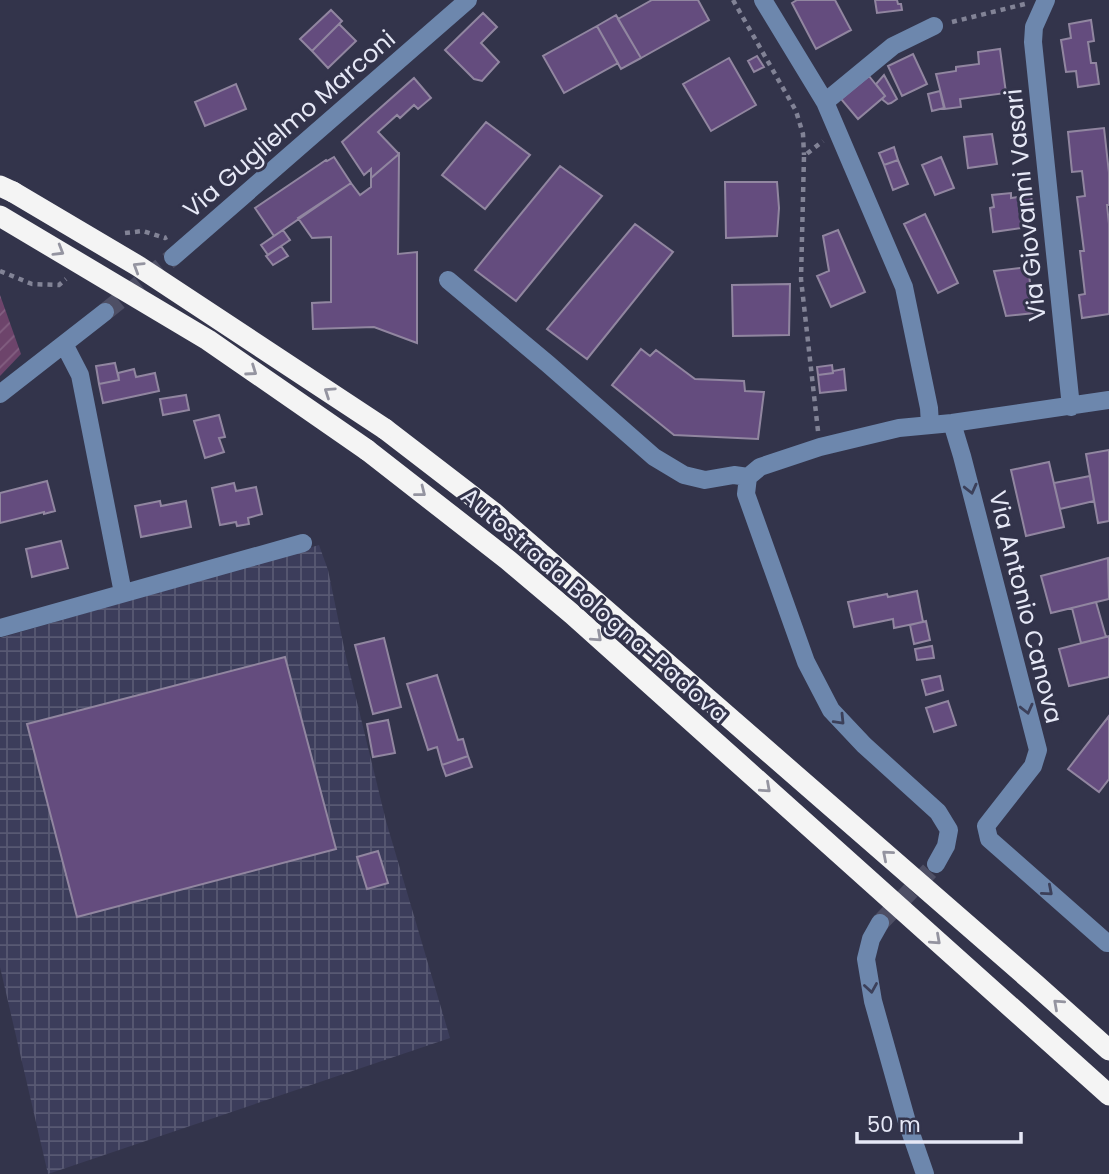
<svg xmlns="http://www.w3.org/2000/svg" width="1109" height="1174" font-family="Poppins,sans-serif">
<defs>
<pattern id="industrial-grid" width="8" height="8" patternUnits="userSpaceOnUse" patternTransform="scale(1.75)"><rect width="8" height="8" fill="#3c3d5b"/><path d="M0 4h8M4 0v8" fill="none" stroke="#585973"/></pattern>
<pattern id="garden-furrows" width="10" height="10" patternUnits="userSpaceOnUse" patternTransform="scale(1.75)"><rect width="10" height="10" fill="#6d446b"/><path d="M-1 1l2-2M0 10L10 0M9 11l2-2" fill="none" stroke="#825f81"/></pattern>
</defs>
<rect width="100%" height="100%" fill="#33344b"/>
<!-- industrial -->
<path fill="url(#industrial-grid)" d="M319,545L328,570L346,657L386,821L450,1038L48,1174L0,967V638Z"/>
<!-- garden -->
<path fill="url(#garden-furrows)" d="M0,295L21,354L0,376Z"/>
<!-- building -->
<path fill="#644c7e" stroke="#9186a0" stroke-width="2" d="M652,0H698L709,20L641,58L618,19Z
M797,0H835L851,30L816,49L792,3Z
M875,0H897L898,4H901L902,10L877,13Z
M331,10L342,21L312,51L300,39Z
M483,13L497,27L481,43L499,62L482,81L474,79L445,50Z
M616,15L641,58L621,69L597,26Z
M1091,20L1094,41L1088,42L1091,63H1096L1099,84L1078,87L1076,71L1066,72L1061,40L1071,38L1069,24Z
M339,24L356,41L328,68L312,51Z
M597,26L618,63L564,93L543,56Z
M1000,49L1006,93L960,99L961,107L945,109L936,74L956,71V67L979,64L978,52Z
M913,54L927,84L902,96L888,66Z
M757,56L764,67L754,72L748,61Z
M729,58L756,105L711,131L683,84Z
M884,75L897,99L891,103L888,104L883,100L882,99L885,96L876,84Z
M869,76L885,96L858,119L841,99Z
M414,78L431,98L418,109L414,105L400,118L397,115L378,132L399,154L371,178V169L364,175L342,142Z
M236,84L246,109L205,126L195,102Z
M940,91L944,108L932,111L928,94Z
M486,122L530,155L485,209L442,175Z
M1104,128L1109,173V205H1107L1109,224V314L1082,318L1079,295L1085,294L1080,251H1084L1077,197L1085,196L1082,171L1072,172L1068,132Z
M992,134L997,164L968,168L964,137Z
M894,147L898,160L884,165L879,153Z
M399,154L398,254L417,252V343L374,327L313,329L312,303L331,302V237L312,238L298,218L351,183L360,195L371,187V178Z
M334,157L351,183L274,236L255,208L326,160L327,161Z
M941,157L954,188L935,195L922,165Z
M898,160L908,184L893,190L884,165Z
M560,166L602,196L516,301L475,270Z
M725,182H777L779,208L777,236L726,238Z
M1011,193V198L1031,195L1033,210L1020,212L1022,228L993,232L990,208L994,207L992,195Z
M925,214L958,283L938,293L904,224Z
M635,224L673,252L587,359L547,329Z
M283,230L290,240L268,255L261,245Z
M838,230L865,292L831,307L817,276L829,271L823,236Z
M281,246L288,256L273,265L266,256Z
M1028,267L1034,313L1006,316L994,271Z
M790,284L789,335L733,336L732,285Z
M641,349L650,356L656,350L695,379L744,381L745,391L764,392L758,439L674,435L612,385Z
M115,363L119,380L99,384L96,366Z
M832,365L833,373L818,375L817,367Z
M134,369L136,377L155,373L159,391L103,403L99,384L119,380L118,373Z
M844,369L846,390L820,393L818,375L833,373V371Z
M186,395L189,410L163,415L160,399Z
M219,415L225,437L219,438L224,452L205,458L194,421Z
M1109,450V521L1098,523L1086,454Z
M1049,462L1064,527L1026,536L1011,470Z
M1090,476L1094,501L1060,509L1054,483Z
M47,481L55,511L44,514V512L0,523V493Z
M234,483L236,491L256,487L262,514L248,518L249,524L237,526L236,522L220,525L212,488Z
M160,501L161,506L186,501L191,527L141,537L135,506Z
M61,541L68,568L32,577L26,549Z
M1108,558L1109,599L1051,613L1041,576Z
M917,591L923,622L894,628L893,619L854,627L848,602L887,594L888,597Z
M1096,602L1106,637L1081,643L1072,608Z
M926,621L930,640L914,644L910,625Z
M1109,636V677L1069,686L1059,649Z
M384,638L401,707L373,714L355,645Z
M932,646L934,658L917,660L915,649Z
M285,657L336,849L77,917L27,724Z
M437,675L458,740L463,739L468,756L442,765L437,747L428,750L407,684Z
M940,676L943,690L926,695L922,680Z
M948,701L956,725L934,732L926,708Z
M1109,716V779L1099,792L1068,769Z
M388,720L395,753L373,757L367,724Z
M468,756L472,767L446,776L442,765Z
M378,851L388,883L367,889L357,857Z"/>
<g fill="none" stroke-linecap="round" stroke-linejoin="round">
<!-- minor-tunnel -->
<path stroke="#4e4f65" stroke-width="18" stroke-dasharray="18 9" stroke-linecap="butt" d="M105,312L173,257
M880,923L936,864"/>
<!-- path -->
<path stroke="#828396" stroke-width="4.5" stroke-dasharray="5 5" stroke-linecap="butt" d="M733,0L796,111L803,134L804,155
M952,22L1025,4
M125,233L143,231L165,238L167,237
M0,271L32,284L59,285L66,279
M818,431L801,279L804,156L823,141"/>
<!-- minor -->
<path stroke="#6d87ad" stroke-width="18" d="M763,0L825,102L904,287L929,408L930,425
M1046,0L1034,27L1033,42L1071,407
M825,102L893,46L934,26
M173,257L468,0
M448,280L548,364L654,457L684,475L705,480L734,475L748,477L760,467L820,447L899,428L952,423L1109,400
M64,344L80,375L123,593
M0,394L105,312
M952,423L962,456L1038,750L1033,766L986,826L989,839L1107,943H1109
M748,477L746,494L806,662L831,710L864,745L938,812L949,830L946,846L936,864
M0,628L303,543
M880,923L871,939L866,959L873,1001L907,1122L925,1174"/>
<!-- highway -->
<path stroke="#f4f4f4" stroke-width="21" d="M0,186L13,192
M385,429L493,512L1035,984L1109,1050
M367,450L508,560L572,614L1109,1095"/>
<!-- highway-bridge -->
<path stroke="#f4f4f4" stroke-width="21" d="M13,192L138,266L385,429
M0,216L208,340L367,450"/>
</g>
<!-- one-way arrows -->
<defs><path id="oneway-chevron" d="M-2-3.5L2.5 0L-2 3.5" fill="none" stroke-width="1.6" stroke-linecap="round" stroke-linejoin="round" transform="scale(1.75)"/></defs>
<g stroke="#9494a0">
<use href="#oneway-chevron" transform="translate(59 251) rotate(31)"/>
<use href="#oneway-chevron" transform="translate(138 267) rotate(-148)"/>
<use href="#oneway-chevron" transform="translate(252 371) rotate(35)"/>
<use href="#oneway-chevron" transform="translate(329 392) rotate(-146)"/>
<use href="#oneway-chevron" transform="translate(421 492) rotate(38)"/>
<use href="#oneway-chevron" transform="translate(597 637) rotate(42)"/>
<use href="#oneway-chevron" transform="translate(766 788) rotate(42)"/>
<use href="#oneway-chevron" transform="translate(887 855) rotate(-139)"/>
<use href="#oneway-chevron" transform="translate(936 940) rotate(42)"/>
<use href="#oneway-chevron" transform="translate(1058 1004) rotate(-138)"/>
</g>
<g stroke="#3c405a">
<use href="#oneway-chevron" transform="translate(971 489) rotate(76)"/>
<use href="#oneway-chevron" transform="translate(1027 709) rotate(76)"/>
<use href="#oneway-chevron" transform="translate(840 720) rotate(46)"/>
<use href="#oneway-chevron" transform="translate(1048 891) rotate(41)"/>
<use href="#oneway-chevron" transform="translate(871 988) rotate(81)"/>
</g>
<g text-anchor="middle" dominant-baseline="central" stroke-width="6" stroke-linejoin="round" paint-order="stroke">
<!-- street labels -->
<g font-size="24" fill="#e6e8f6" stroke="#33344b">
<text transform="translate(289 124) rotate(-41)">Via Guglielmo Marconi</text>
<text transform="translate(1025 205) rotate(-96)">Via Giovanni Vasari</text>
<text transform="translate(595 605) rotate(41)">Autostrada Bologna-Padova</text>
<text transform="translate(1026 607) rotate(76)">Via Antonio Canova</text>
</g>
</g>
<!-- scale -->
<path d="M857 1132v10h164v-10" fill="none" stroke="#e6e8f6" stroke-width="3.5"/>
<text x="867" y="1132" font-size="21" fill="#e6e8f6" stroke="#33344b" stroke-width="5" paint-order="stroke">50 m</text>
</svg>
